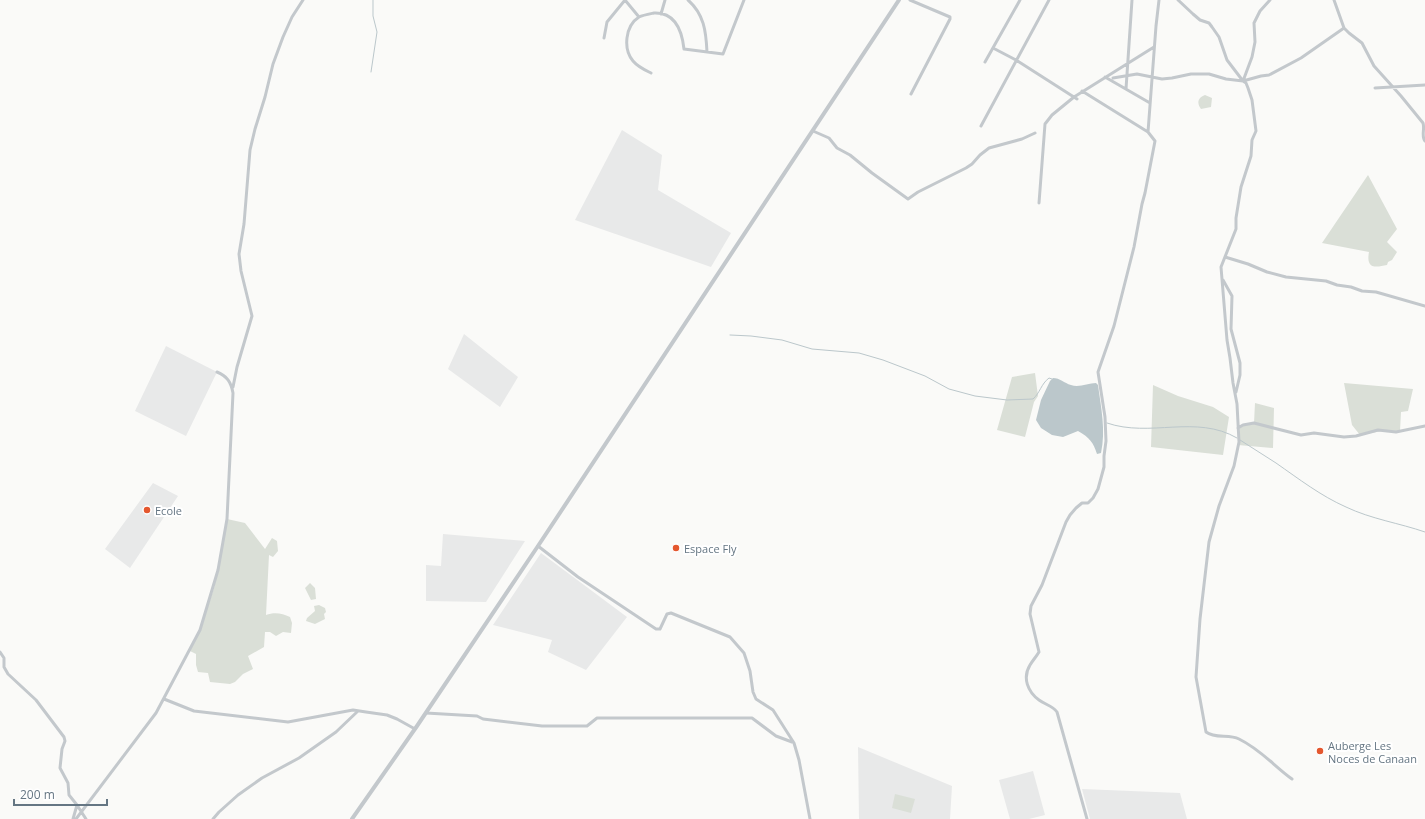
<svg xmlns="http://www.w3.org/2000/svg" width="1425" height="819" font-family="'Open Sans',sans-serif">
<rect width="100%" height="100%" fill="#fafaf8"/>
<!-- built -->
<path fill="#e8e9e9" d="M622,130L662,155L658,190L731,233L711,267L575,220Z
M464,334L518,377L500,407L448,369Z
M166,346L217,372L186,436L135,411Z
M153,483L178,496L130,568L105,549Z
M443,534L525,541L486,602L426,601V565L441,566Z
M541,553L627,617L586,670L548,652L552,640L493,625Z
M858,747L952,786L950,819H859Z
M1033,771L1045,815L1029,819H1010L999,780Z
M1082,789L1180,793L1187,819H1090Z"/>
<!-- green -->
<path fill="#dadfd7" d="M1205,95L1212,98L1211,107L1201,109C1197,104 1197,98 1205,95Z
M1368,175L1397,229L1387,242L1397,252L1392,260L1388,262L1387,265C1374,268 1366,268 1369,252L1322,243Z
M1035,373L1038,396L1034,402L1025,437L997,430L1012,377Z
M1344,383L1413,389L1408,411L1401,412L1400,431H1382L1360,435L1352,425Z
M1153,385L1178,396L1213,407L1229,417L1223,455L1151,447Z
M1255,403L1274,408L1273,448L1238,445L1240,427L1254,423Z
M227,519L245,523L265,549L272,538L277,541L278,551L273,557L269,555L266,615C274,612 282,613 290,617L292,623L291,633L283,632L276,636L270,632H265L264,647L248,656L253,669L243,674L235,682L230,684L210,682L208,673L198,672L196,665V654L190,651L200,630L214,588Z
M310,583L315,588L316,599L311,600L305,588Z
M319,605L325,608L326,612L324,614L325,619L315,624L306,621L307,618L315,611L314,606Z
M895,794L915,799L911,813L892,808Z"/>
<!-- water -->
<path fill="#bbc7cb" d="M1053,378C1060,378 1064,383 1071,385C1079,388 1088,383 1096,383L1098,385C1101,408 1106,430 1101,453L1097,454C1093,442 1090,438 1078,431L1063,437L1052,435L1041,428L1036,420L1041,400L1050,381Z"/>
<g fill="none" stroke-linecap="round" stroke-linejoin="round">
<!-- stream -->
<path stroke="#bbc7cb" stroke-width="1" d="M371,72L377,32L373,16V0
M730,335L751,336L782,340L812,349L859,353L883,360L925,376L949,389L975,396L1007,400L1033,399C1040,393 1041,384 1049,378L1052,379
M1107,423C1150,438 1196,414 1237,438
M1240,440C1252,448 1264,455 1276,463C1299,479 1321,496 1346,507C1371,519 1399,523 1425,532"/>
<!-- minor -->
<path stroke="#c3c8cc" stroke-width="3" d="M625,0L639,17
M688,0C704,14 706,31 707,52
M910,0L950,17V19L911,94
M1178,0L1193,14L1200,20L1209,23L1212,27L1219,37L1227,60L1243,81
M1334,0L1344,28L1349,33L1362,43L1374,66L1401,96L1423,123C1425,129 1421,136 1425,141
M661,14L665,0
M604,38L607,22L625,0
M993,48L1016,60L1077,99
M985,62L1020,0
M651,73C645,70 638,67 633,61C623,49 625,26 639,17C643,15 649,14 654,13C675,12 682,31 684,49L723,54L744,0
M1105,77L1150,103
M1113,78L1137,74L1162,79L1172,78L1191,74H1209L1226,79L1243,81L1246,83L1248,88L1252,100L1256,131L1252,140L1251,156L1241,187L1236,218V229L1221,267L1227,340L1230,358L1233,383L1237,404L1239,442L1234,466L1219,506L1209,542L1200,619L1196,677L1206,732C1215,739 1229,734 1239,739C1260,749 1274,766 1292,779
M1243,81L1261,76L1269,75L1301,58L1344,28
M1243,81L1252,57L1255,42L1254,23L1260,11L1270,0
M1375,88L1425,85
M1126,89L1132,0
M1082,91L1148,132L1155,141L1145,193L1142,204L1134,247L1114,326L1098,372L1105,417L1106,441L1104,456V467L1098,489L1093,498L1088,503H1082L1076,508L1070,515L1066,522L1042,585L1031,606L1030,614L1039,652C1036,657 1033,660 1030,665C1022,678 1028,692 1039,700C1046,705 1053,706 1057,712L1087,819
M981,126L1049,0
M813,131L829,138L837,148L850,155L872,173L908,199L918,192L966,168L972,164L980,155L989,148L1022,139L1035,133
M1148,132L1156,26L1159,0
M1039,203L1045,124L1052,115L1074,97L1154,47
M1225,257L1248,264L1267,272L1286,277L1326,281L1337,285L1351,287L1362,291L1376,292L1425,306
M1223,280L1232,296L1231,329L1240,363V375L1236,392
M233,387L237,367L252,316L241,271L239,254L244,224L250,150L255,129L265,97L273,64L283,37L292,17L303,0
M1238,428L1243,425L1254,423L1301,435L1314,433L1344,437L1356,436L1378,430L1396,432L1425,426
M538,546L578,577L656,629H660L667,614L671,613L730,637L744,653L750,671L753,692L756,699L773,710L794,743L799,760L810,819
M0,652L4,658V667L8,674L36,700L64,737L65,741L62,749L60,768L68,783L69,795L77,805L73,819
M164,699L194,711L288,722L353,710L366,712L387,715L397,719L415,729
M426,713L477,716L483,719L542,726H587L597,718H752L776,736L792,742
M77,805L86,819
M76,819L156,713L200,630L218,570L227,519L233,393C231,382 227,376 217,372
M213,819L219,812L238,795L262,778L299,758L336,732L358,711"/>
<!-- tertiary -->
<path stroke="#c3c8cc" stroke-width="4" d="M352,819L417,726L538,546L899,0"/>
</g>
<!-- markers -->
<g fill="#e4572e" stroke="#fff" stroke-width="1.5">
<circle cx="147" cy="510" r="4"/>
<circle cx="676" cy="548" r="4"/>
<circle cx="1320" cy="751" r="4"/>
</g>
<g text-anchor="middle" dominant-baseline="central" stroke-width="4" stroke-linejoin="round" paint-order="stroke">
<!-- poi labels -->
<g font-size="11" fill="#657683" stroke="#fff" text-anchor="start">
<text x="155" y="510">Ecole</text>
<text x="684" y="548">Espace Fly</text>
<text x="1328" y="745">Auberge Les<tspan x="1328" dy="13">Noces de Canaan</tspan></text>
</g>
</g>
<!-- scale -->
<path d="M14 799v6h93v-6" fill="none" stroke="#657683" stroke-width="2"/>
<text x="20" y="799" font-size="12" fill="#657683" stroke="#ffffff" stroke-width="3" paint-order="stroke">200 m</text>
</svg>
